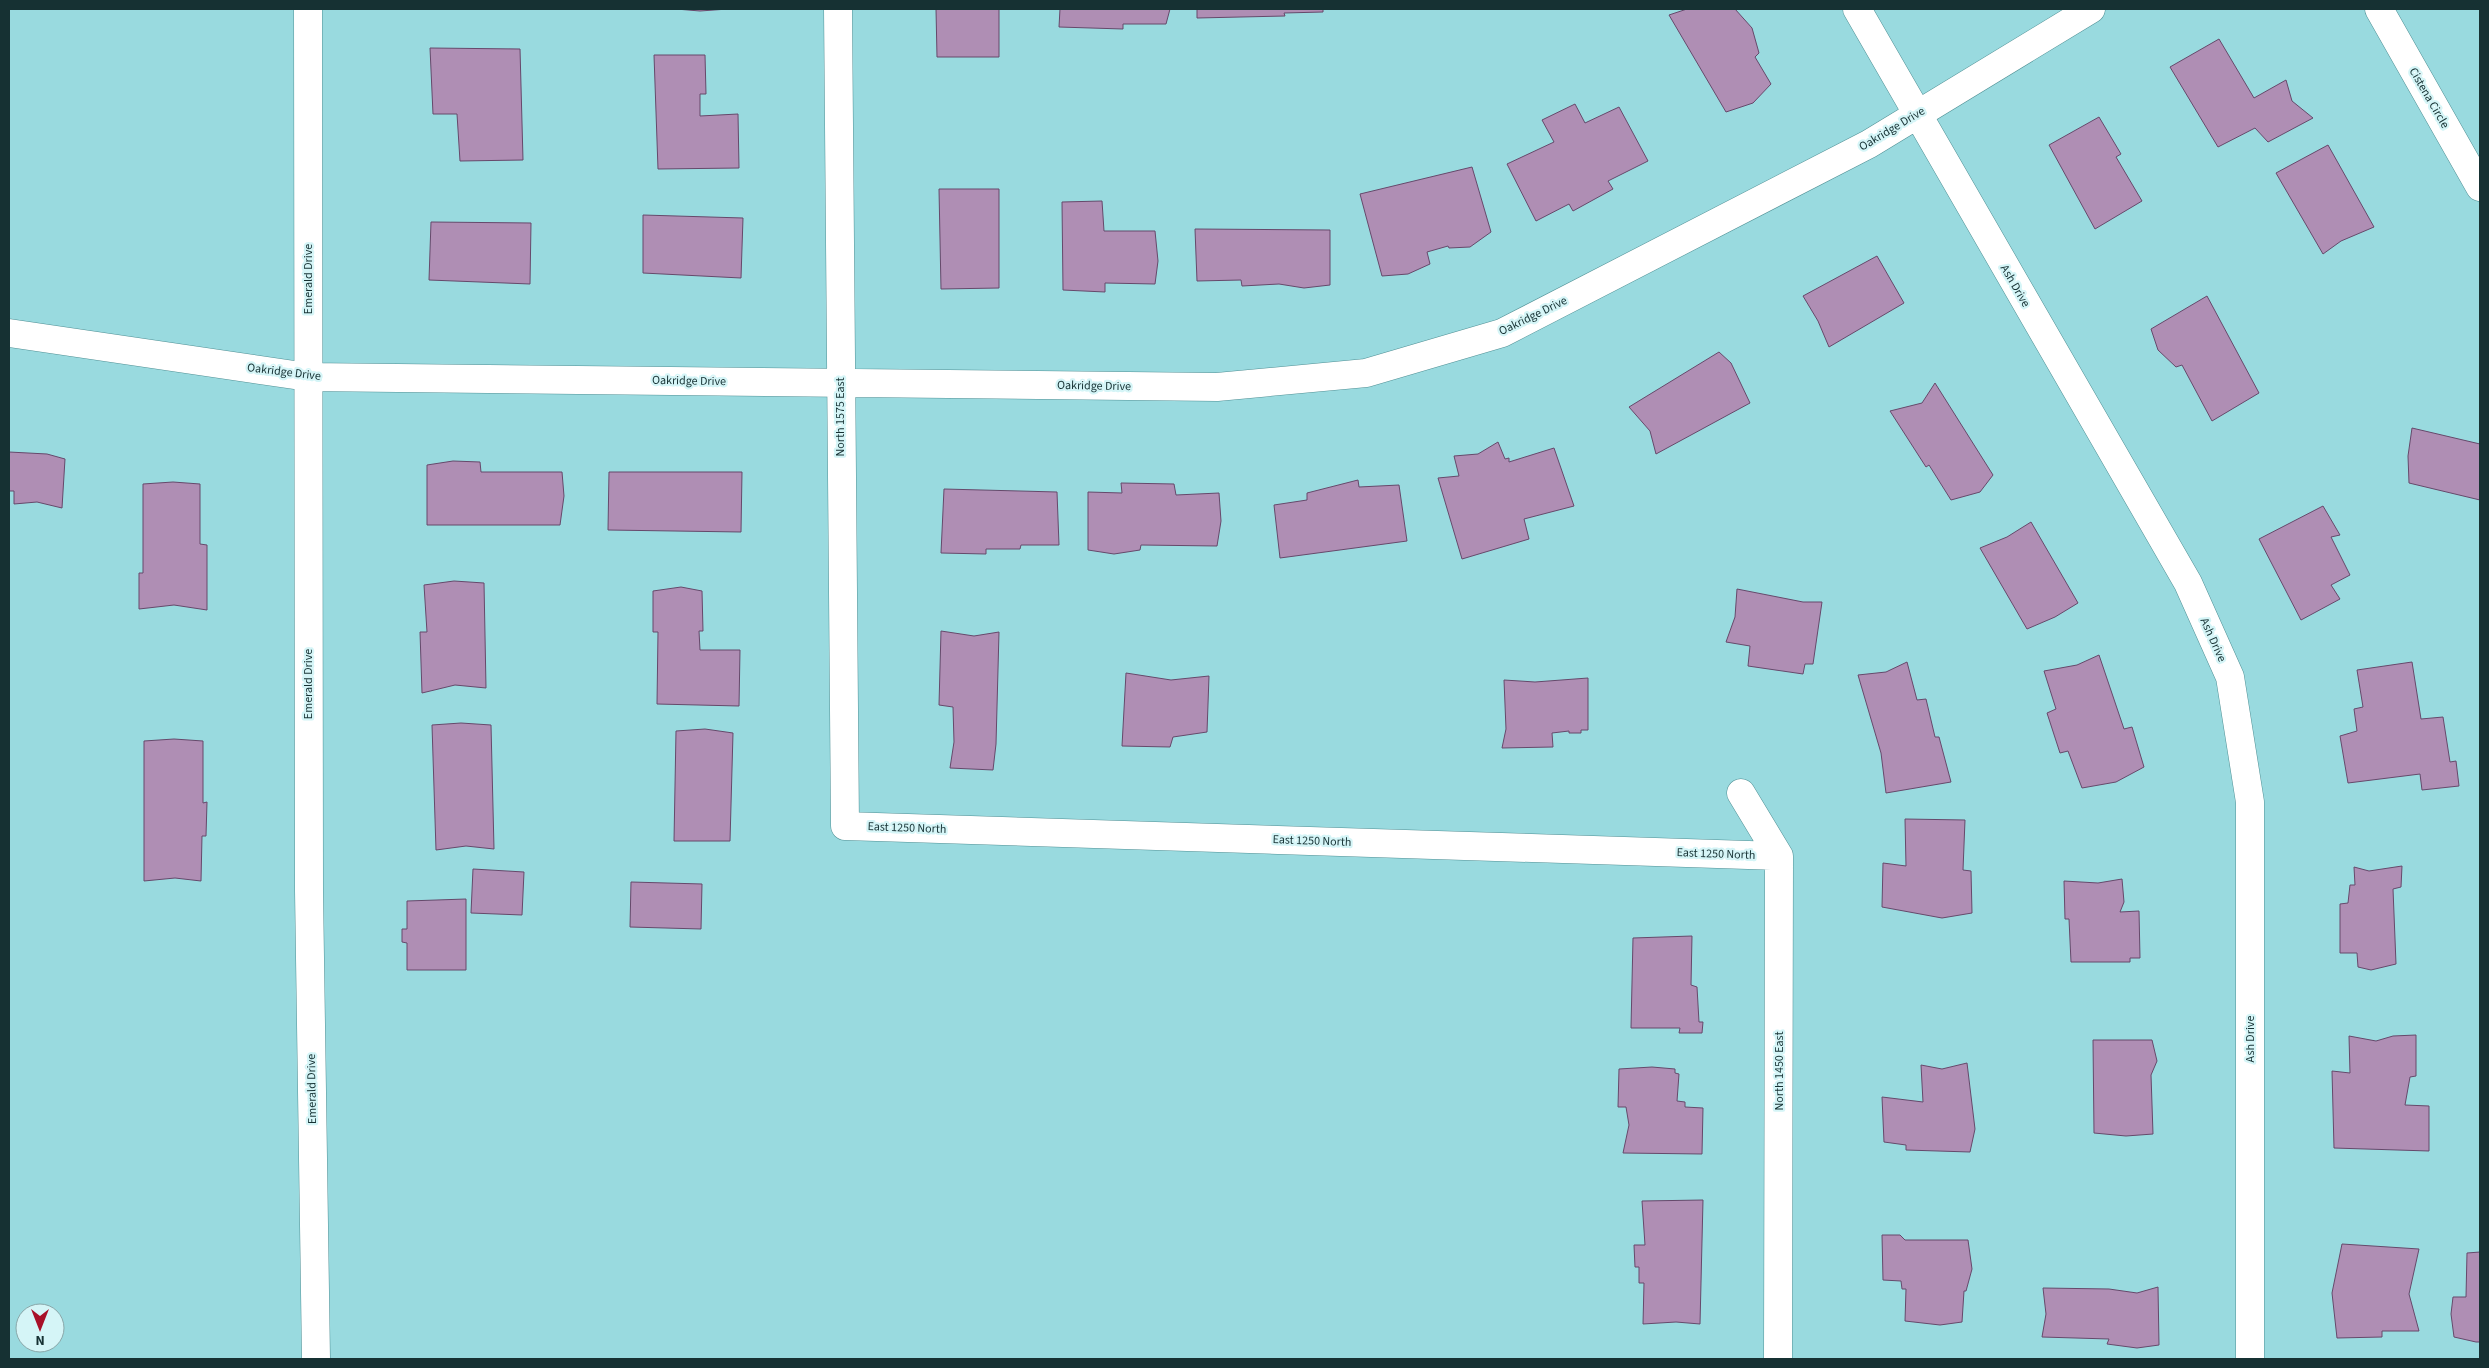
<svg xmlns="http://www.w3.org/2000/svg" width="2489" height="1368" font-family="'Source Sans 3',sans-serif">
<rect width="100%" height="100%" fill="#99dadf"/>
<!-- building -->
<path fill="#af8eb4" stroke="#66496b" d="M676,9H728L700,11Z
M936,9H999V57H937Z
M1060,9H1170L1166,24H1123V29L1059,27Z
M1197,9H1323V12L1284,13L1285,16L1197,18Z
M1687,9H1735L1752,28L1759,53L1755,57L1771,84L1753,103L1726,112L1669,15Z
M2219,39L2254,98L2286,80L2292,101L2313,118L2268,142L2255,128L2218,147L2170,67Z
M430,48L520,49L523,160L460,161L457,114H433Z
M654,55H705L706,94H700V116L738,114L739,168L658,169Z
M1575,104L1585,123L1619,107L1648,161L1608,181L1613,189L1573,211L1569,204L1536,221L1507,164L1554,142L1542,120Z
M2099,117L2121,154L2116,157L2142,201L2095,229L2049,145Z
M2328,145L2374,227L2341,241L2323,254L2276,173Z
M1472,167L1491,232L1470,247L1449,248L1448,246L1427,252L1430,264L1408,274L1382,276L1360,194Z
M939,189H999V288L941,289Z
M1102,201L1104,231H1155L1158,261L1155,284L1105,283V292L1063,290L1062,202Z
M643,215L743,218L741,278L643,273Z
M431,222L531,223L530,284L429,280Z
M1195,229L1330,230V285L1304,288L1279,284L1242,286L1241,280L1197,281Z
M1877,256L1904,303L1829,347L1818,321L1803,296Z
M2207,296L2259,393L2212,421L2182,365L2176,367L2158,350L2151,329Z
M1719,352L1731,363L1750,403L1656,454L1650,431L1629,407Z
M1935,383L1993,475L1980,492L1951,500L1929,465L1926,467L1890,411L1922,403Z
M2412,428L2480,444V500L2409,483L2408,456Z
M1498,442L1505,459L1509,458V462L1554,448L1574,506L1524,519L1529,539L1462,559L1438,478L1459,476L1454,456L1478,454Z
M9,452L47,454L65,459L62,508L37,502L14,504V491H9Z
M453,461L480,462L481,472H562L564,496L560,525H427V465Z
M609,472H742L741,532L608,530Z
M1358,480L1359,487L1399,485L1407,541L1280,558L1274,505L1307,500V493Z
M173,482L200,484V544L207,545V610L174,605L139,609V573H143V484Z
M1121,483L1174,484L1176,495L1219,493L1221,521L1217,546L1141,545L1140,550L1114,554L1088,550V492L1122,493Z
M944,489L1057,492L1059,545H1021L1020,549H986V554L941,553Z
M2323,506L2340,535L2331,537L2350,575L2331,585L2340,599L2301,620L2259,539Z
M2031,522L2078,603L2055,617L2027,629L1980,548L2007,537Z
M454,581L484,583L486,688L455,685L422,693L420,632H427L424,585Z
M681,587L702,591L703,631H699L700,650H740L739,706L657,704L658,632H653V591Z
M1737,589L1803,602H1822L1813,664H1805L1803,674L1748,666L1750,646L1726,642L1735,617Z
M941,631L974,636L999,632L996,744L993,770L950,768L954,742L953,707L939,705Z
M2099,655L2124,729L2132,727L2144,767L2116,782L2082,788L2068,751L2060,753L2047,713L2056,709L2044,671L2077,665Z
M1907,662L1917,700L1926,699L1935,737H1939L1951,782L1886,793L1881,753L1858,675L1886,672Z
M2412,662L2421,719L2443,717L2450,762L2456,761L2459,786L2422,790L2420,774L2348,783L2340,736L2357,731L2354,709L2363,707L2357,670Z
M1126,673L1171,680L1209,676L1207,732L1173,737L1170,747L1122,746Z
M1588,678V730H1581V733H1569V731L1552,733L1553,747L1502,748L1506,729L1504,680L1535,682Z
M461,723L491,725L494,849L466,846L436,850L432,725Z
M705,729L733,733L730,841H674L676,731Z
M174,739L203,741V803L207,802L206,836H202L201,881L175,878L144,881V741Z
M1905,819L1965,820L1963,870L1971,871L1972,913L1942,918L1882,907L1883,863L1906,866Z
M2402,866L2401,887L2393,889L2396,964L2371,970L2358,967L2357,953H2340V904L2348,903L2350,885H2355L2354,867L2369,871Z
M473,869L524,872L522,915L471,913Z
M2122,879L2124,902L2120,912L2139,911L2140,958H2130V962H2071L2069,919H2065L2064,881L2098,883Z
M631,882L702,884L701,929L630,927Z
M466,899V970H407V943L402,942V929H407V901Z
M1692,936L1691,985L1697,987L1699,1022H1703L1702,1033H1679L1680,1028H1631L1633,938Z
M2416,1035V1076L2410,1077L2405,1105L2429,1106V1151L2334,1148L2332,1071L2350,1073L2349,1036L2376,1041L2393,1036Z
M2093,1040H2152L2157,1061L2151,1075L2153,1134L2126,1136L2094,1133Z
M1967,1063L1975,1129L1970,1152L1906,1150V1145L1884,1142L1882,1097L1923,1102L1921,1065L1942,1069Z
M1652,1067L1675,1069V1073L1679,1074L1677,1101L1685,1102V1107L1703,1108L1702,1154L1623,1153L1629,1125L1626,1107H1618L1619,1069Z
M1703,1200L1700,1324L1676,1322L1643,1324L1644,1283H1639V1267H1635L1634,1245H1645L1642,1201Z
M1882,1235H1900L1905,1240H1968L1972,1269L1966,1291H1964L1962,1322L1940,1325L1905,1321L1906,1289H1902L1901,1281L1883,1280Z
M2342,1244L2419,1249L2409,1294L2419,1331H2382V1337L2337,1338L2332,1293Z
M2480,1252V1342H2476L2454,1337L2451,1314L2453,1297H2466L2467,1253Z
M2158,1287L2159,1345L2137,1348L2107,1344L2109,1339L2042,1337L2046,1314L2043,1288L2109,1289L2137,1293Z"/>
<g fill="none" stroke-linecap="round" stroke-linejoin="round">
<defs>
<path id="minor" d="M308,9L309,891L316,1359
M838,9L845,826L1779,856
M1857,9L2188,583L2230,677L2250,802V1359
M2379,9L2480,187
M9,333L308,377L1217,387L1366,373L1502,333L1869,144L2091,9
M1741,793L1779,856L1778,1359"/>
</defs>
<!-- minor casing -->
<use href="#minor" stroke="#509095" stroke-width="29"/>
<!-- minor -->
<use href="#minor" stroke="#fff" stroke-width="28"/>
</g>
<g text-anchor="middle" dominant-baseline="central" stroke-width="4.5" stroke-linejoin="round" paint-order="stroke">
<!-- street labels -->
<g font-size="12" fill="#163133" stroke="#d5f5f7">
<text transform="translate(2429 98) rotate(60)">Cistena Circle</text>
<text transform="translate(1892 129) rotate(-31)">Oakridge Drive</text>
<text transform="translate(308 279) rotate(-90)">Emerald Drive</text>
<text transform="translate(2015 286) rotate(60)">Ash Drive</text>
<text transform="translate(1533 316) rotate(-26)">Oakridge Drive</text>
<text transform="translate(284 372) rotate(7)">Oakridge Drive</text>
<text transform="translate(689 381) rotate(1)">Oakridge Drive</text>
<text transform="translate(1094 386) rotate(1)">Oakridge Drive</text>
<text transform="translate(840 417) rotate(-90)">North 1575 East</text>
<text transform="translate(2213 640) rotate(66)">Ash Drive</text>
<text transform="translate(308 684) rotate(-90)">Emerald Drive</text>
<text transform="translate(907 828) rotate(2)">East 1250 North</text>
<text transform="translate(1312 841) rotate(2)">East 1250 North</text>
<text transform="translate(1716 854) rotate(2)">East 1250 North</text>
<text transform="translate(2250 1039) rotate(-90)">Ash Drive</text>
<text transform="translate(1779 1071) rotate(-90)">North 1450 East</text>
<text transform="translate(312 1089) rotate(-91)">Emerald Drive</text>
</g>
</g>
<!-- border -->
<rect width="2489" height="1368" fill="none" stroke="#163133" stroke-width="20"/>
<!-- north arrow -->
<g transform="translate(40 1328) rotate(180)"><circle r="24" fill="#d5f5f7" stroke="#89a7a9"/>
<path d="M0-4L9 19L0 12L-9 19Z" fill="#a81028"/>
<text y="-8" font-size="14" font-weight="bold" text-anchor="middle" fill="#163133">N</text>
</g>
</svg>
